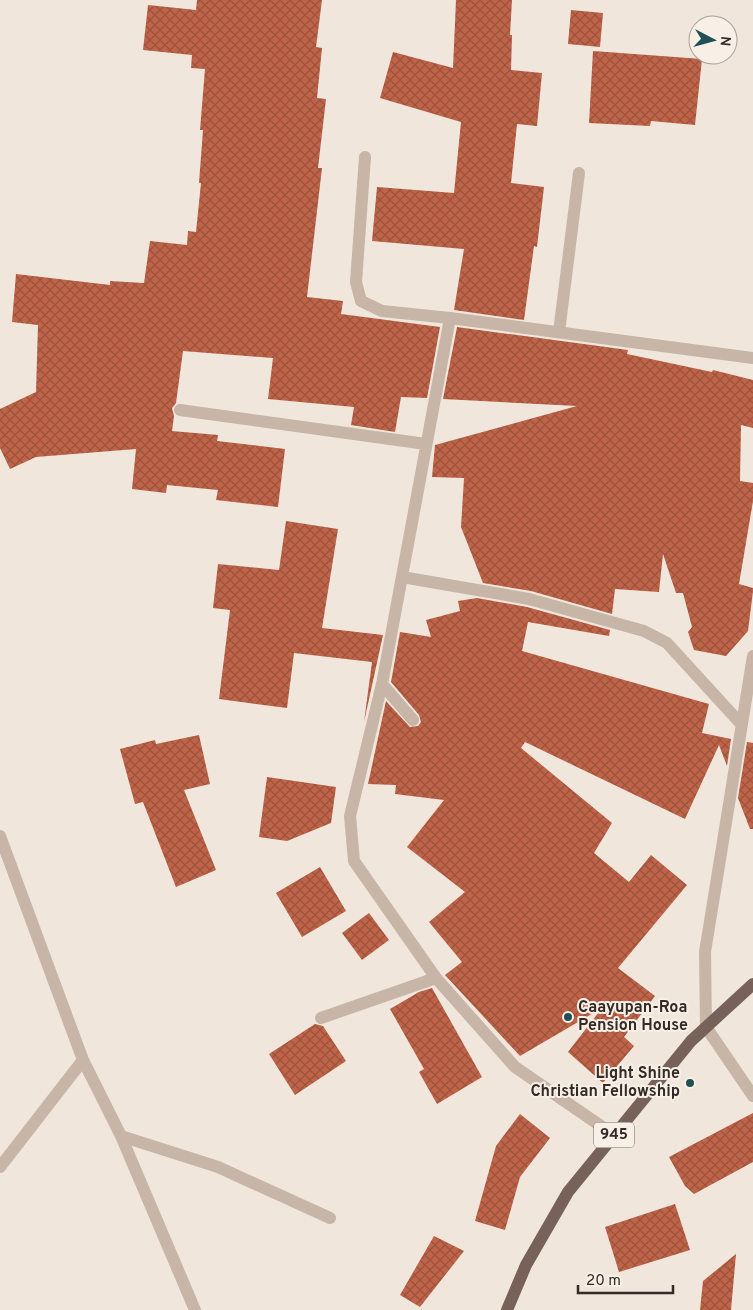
<svg xmlns="http://www.w3.org/2000/svg" width="753" height="1310" font-family="Overpass,sans-serif">
<defs>
<pattern id="building-cross-hatch" width="8" height="8" patternUnits="userSpaceOnUse" patternTransform="scale(1.25)"><rect width="8" height="8" fill="#bf6449"/><path d="M0 0l8 8M0 8l8-8" fill="none" stroke="#9c533d"/></pattern>
</defs>
<rect width="100%" height="100%" fill="#f0e6db"/>
<!-- building -->
<path fill="url(#building-cross-hatch)" d="M197,0H322L316,47L322,48L317,98L326,99L318,168H322L307,297L343,301L341,314L440,327L427,398L401,397L395,432L351,425L354,407L268,399L273,358L183,351L176,403L172,408L174,416L172,431L218,435L217,441L285,449L278,507L216,500L218,490L167,485L166,493L132,489L136,449L36,457L10,469L0,448V409L36,392L38,325L12,322L16,274L110,285V281L144,283L150,241L187,245L188,231L196,232L201,183H199L203,130H200L205,69L191,68L192,55L143,50L148,5L196,10Z
M456,0H512L510,35H512L511,70L542,73L537,126L517,124L511,183L544,187L537,247L534,246L524,320L454,310L464,249L372,241L377,187L454,193L461,122L380,98L393,52L453,68Z
M571,10L603,13L600,47L568,44Z
M593,51L702,59L695,125L651,121L650,126L589,123Z
M457,327L628,350L627,354L712,372L713,370L753,380V428L741,425L740,481L753,483V501L739,584L753,588V591L748,631L726,656L694,650L688,632L692,627L683,593H676L663,554L659,592L615,589L612,614L531,591L483,583L461,527L464,478L432,477L435,445L577,406L443,399Z
M286,521L338,529L322,628L383,635L364,722L372,662L294,653L287,708L219,699L230,610L213,608L218,564L279,570Z
M477,598L527,607L610,630L609,636L528,622L522,651L709,704L702,733L731,739L727,766L719,745L685,819L525,742L521,748L612,823L594,853L629,882L651,855L687,885L618,968L655,996L624,1037L634,1046L603,1083L568,1052L602,1008L520,1056L445,975L462,962L429,922L465,892L407,847L444,800L395,794L396,785L368,784L386,701L410,727L418,726L421,722L419,715L391,682L400,632L431,637L426,620L460,611L458,601Z
M199,735L210,784L184,790L216,870L176,887L143,802L135,804L120,749L155,740L156,744Z
M747,742L753,743V829H750L738,798Z
M267,777L336,787L331,823L287,841L259,837Z
M320,867L346,911L302,937L276,893Z
M369,913L389,940L362,960L342,933Z
M432,988L482,1077L437,1104L419,1072L424,1069L390,1009L419,992Z
M315,1024L323,1026L346,1061L295,1095L269,1054Z
M753,1113V1162L694,1194L685,1186L669,1157Z
M520,1114L550,1138L520,1177L505,1230L475,1221L496,1146Z
M675,1204L690,1250L619,1272L605,1227Z
M434,1236L464,1251L420,1307L400,1295Z
M736,1254L731,1310H700L703,1281Z"/>
<g fill="none" stroke-linecap="round" stroke-linejoin="round">
<!-- service -->
<path stroke="#c7b5a7" stroke-width="12" d="M559,332L579,173
M0,836L83,1060L121,1136L195,1310
M121,1136L218,1167L330,1218
M0,1167L83,1060"/>
<!-- minor -->
<path stroke="#c7b5a7" stroke-width="12" d="M365,157L356,282L361,301L382,311L450,318
M180,410L426,444
M402,577L529,599L644,631L667,643L741,724
M753,656L705,952L706,1027L753,1096
M382,684L413,720
M321,1018L436,978
M614,1135L515,1067L436,978L354,861L350,816L382,684L450,318L753,358"/>
<!-- primary -->
<path stroke="#766259" stroke-width="12" d="M507,1310L526,1265L568,1192L691,1041L753,984"/>
</g>
<!-- markers -->
<g fill="#1f5154" stroke="#f8f0e7" stroke-width="2">
<circle cx="568" cy="1017" r="5"/>
<circle cx="690" cy="1083" r="5"/>
</g>
<g text-anchor="middle" dominant-baseline="central" stroke-width="4" stroke-linejoin="round" paint-order="stroke">
<!-- shield labels -->
<rect fill="#f8f0e7" stroke="#6f6661" stroke-width="1" x="594" y="1122.5" width="40" height="25" rx="4"/>
<g font-size="15" font-weight="bold" fill="#342b27">
<text x="614" y="1135">945</text>
</g>
<!-- poi labels -->
<g font-size="16" font-weight="bold" fill="#342b27" stroke="#f8f0e7" text-anchor="start">
<text x="578" y="1008">Caayupan-Roa<tspan x="578" dy="18">Pension House</tspan></text>
<text x="680" y="1074" text-anchor="end">Light Shine<tspan x="680" dy="18">Christian Fellowship</tspan></text>
</g>
</g>
<!-- north arrow -->
<g transform="translate(713 40) rotate(96)"><circle r="24" fill="#f8f0e7" stroke="#aaa19a"/>
<path d="M0-4L9 19L0 12L-9 19Z" fill="#1f5154"/>
<text y="-8" font-size="14" font-weight="bold" text-anchor="middle" fill="#342b27">N</text>
</g>
<!-- scale -->
<path d="M578 1285v8h95v-8" fill="none" stroke="#342b27" stroke-width="2.5"/>
<text x="586" y="1285" font-size="15" fill="#342b27" stroke="#f8f0e7" stroke-width="4" paint-order="stroke">20 m</text>
</svg>
